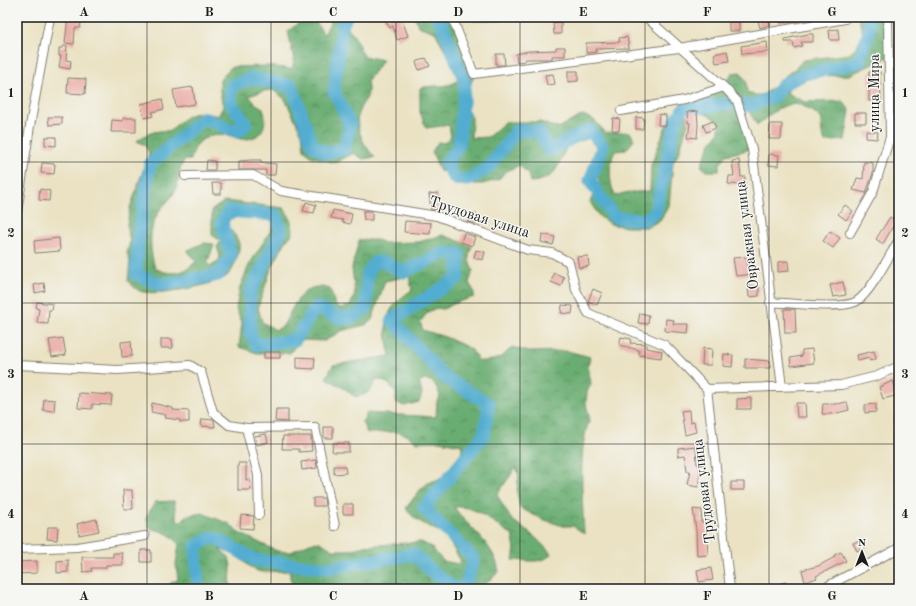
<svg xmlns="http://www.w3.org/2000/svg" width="916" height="606" font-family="'Old Standard TT',serif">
<defs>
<pattern id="forest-crowns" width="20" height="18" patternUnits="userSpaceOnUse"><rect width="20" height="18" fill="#6bad72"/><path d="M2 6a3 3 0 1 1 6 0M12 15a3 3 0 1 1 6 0" fill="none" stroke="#578c5d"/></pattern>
</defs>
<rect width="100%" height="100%" fill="#f6f6f2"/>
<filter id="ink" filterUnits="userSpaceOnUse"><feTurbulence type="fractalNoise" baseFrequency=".025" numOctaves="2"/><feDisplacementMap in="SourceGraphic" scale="8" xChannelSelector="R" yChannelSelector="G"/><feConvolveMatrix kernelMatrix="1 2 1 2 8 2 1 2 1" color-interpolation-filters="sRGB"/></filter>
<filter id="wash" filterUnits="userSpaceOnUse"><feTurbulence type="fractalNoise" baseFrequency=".012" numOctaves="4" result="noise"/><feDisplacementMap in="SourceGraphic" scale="16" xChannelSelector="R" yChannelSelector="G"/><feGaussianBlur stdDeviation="0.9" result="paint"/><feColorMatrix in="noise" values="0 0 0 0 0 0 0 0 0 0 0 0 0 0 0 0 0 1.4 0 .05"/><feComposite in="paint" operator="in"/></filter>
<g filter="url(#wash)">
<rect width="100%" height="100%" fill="#eae2c3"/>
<!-- forest -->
<path fill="url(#forest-crowns)" stroke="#446447" d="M333,17H349L348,28L353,34L364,56L383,60L367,81C371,104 362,97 358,115C355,129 365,148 375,157L363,159L354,153L335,163L310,156L304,149L302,134L285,99L273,90L263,91L249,96L256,104L263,108C268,123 263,139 245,139C239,140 233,136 227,135C208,132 194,141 191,160H185C178,168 180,176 177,186C174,196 167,201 161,209C148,226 149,248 155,268C169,276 186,274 196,261L189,254L188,250L204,243L214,244L207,264L211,266L218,262L220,256L217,247L221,241L212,235V210L225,201L284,208L292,221L293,233L286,241L271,269L258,307L262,322L276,330L283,326C294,307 302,279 330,289C336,301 331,312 350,306L355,294L352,268L359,240H377L384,243L419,242L443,235L472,246C468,255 468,262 473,270L469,283L474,291V297L458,302L443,309L436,308L428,312L420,322L423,330L448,338L471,349L479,361C495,361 501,359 512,347L528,352L568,351L590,357L588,365L591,384L587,392L586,404L590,420C577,443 583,506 584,534L574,526H563L542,519L520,508L517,492L519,475L516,467L497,495L511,519L536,538L551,553C545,565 525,560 513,560L515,549L512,534C491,523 478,505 454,507C468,528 495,544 499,572L479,589H414L397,582L398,589H294L290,578V571L261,572L253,569L233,553L219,549L229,557L231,566L230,589H165L172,582L178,580L176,564L179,544C170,534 163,530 150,529L146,518L155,502L174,501L177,521H182L186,516L202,513L230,524L237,532L277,551L291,552L310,543L320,542L333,550H349L364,546L421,542L431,547L443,561L458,564L461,561C456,554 452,544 445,537C433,525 415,524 406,508L420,490L428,483L442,478L454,464L461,459L462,445L440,441L415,442C401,426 386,434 367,433L362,422L367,413L436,417L437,401L440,396C436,384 432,377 419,382L422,393L419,402L404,406L396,402V393C391,386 385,379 376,380C371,391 368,395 355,397L347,390L326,378L333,365L390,356C383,325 383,309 412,290L409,276L385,281L372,320L365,325L341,331L325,341L300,340L290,353H257L239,347L242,323L236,309L240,287L249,265L271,230L274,218C259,217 244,214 229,219L226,225C238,238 243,243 236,260C234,266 232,272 227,276C217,285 153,297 140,291C135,289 131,284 128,281L130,261L127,253L130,242L127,224L130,208L149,153L145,145L137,141C147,133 156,130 170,131C187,114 194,109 218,116L223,107L220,92V80L231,67L268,66L292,69L294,60L288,31L299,23L310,19L316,22L324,35Z
M415,17H452L474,74L467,97L468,111L472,117L471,138L488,137L505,122H540L558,128L583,115L594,120L606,133L630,132L634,140L626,150L615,151C608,165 609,182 615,196L624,193L650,191L651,165L666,126L680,106L693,102L700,95L724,87L732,73L740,72L746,81L747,92C764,102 772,86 784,77C791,71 797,68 803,60L849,54L855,49L863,34L858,17H888V57L849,75L818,76L802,78L790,86L787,93L805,102L843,101L850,111L845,140L825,142L822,134L821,118C793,93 781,106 757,125L741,97L737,101L752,149L726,155L720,164L719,171H707L701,166L710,144L718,134L720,124C710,114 701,111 687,112L688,123L679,153L673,162L669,206L660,220L648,227H626L610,224L599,216L590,202L600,179L588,172L597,145L589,138L567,146C557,167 557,180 530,182L528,174L520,165L505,172L499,179L483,184H460L457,175L440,171L432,152L438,142L444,143L451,137L449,125L426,128L420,112V88C433,84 448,89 458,80L456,70L435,32L418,26Z"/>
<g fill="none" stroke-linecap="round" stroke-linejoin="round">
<!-- river -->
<path stroke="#52add0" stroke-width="13" d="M346,17L342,26L334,91L350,125L344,149L325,153L312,144L292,86L251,78L231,86V103L246,124L238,132L204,118L150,164L139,232L136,274L161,285L218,275L231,256L222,222L228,211L276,215L281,231L250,292V332L257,345L295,340L316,307C339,317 345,326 366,308L367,274L375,262H384L403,272L444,253L459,254L458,278L392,320L444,377L489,404L484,435L424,508L474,559L464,589
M437,17L441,22L465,82L459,145L446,164L455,179L468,180L488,168L517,130L539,132L549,150L589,130L603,146L590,181L614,217L643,220L655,213L676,120L684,109L734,103L749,106L773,97L784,84L805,74L859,62L869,31V17
M198,589L196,546L213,537L255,560L327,568L414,554L431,571L455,589"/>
</g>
<g id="blocks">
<!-- building -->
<path fill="#ebaea7" d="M68,17L82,18L80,28H75L74,44L65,43Z
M383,17H399L404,25L408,36L397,40L393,26L390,28Z
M757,17H768L770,25L760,28Z
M780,17H797V21L780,23Z
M729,21H739V31H729Z
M561,22V34H554L553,23Z
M838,29L839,40H830L829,30Z
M808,34H813V42H801L802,46L794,48L793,42H785V39Z
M627,37L629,48L596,49V52L586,53V43L620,42L619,38Z
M767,42L768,52L742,54L741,46Z
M63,46H67L66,60L71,61L70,69L59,67L61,56H59V48H62Z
M556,47H565V56H552V59H525V61L517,62L516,54L529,51L556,50Z
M727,51L729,61L716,63L714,54Z
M496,54H504L505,65H496Z
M426,58L430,66L419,70L416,62Z
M568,71H578V81L568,82Z
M869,72H880L881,100L869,101Z
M553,74L555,84L547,85L545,75Z
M68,78L86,79L85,94L67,93Z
M193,87L195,104L176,107L173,90Z
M162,99L164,109L152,112L153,116L144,118L141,104Z
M697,111L698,125L697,138L688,137L690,123H688L687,112Z
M855,113H866V123H855Z
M659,114L666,115V126L658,125Z
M48,117H62V124L49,125Z
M636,117L644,118L643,129H636Z
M123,118H136V132H111L112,120L123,121Z
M613,118L620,119L619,131L612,130Z
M713,121L716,128L706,132L703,125Z
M770,124H782L781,139H769Z
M866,131L878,132L877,139L866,138Z
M45,137H56V146L45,145Z
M769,154L779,155L778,166L768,165Z
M207,160L215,161V170H206Z
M251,160H261V163L276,164L275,175H266V170H239V161Z
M739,160L741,177H745V185L728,184L729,176H734L732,161Z
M864,162L873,163V173L866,193L853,190L857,178L863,179Z
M42,163L55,164L54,174L41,173Z
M212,183H221V194H213Z
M40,189L50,191L49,201L39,200Z
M438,193L440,209L431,210L429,194Z
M306,202L316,205L314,213L303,211Z
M845,205L853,211L846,220L838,214Z
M333,210L352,214L350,224L342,222L343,220L331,218Z
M363,211H372V220H364Z
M469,213L477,214L476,224L468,222Z
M890,217L896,221L883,244L876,239Z
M405,221L431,223L430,234L404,232Z
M830,231L840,238L833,248L823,241Z
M464,233L475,237L472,246L461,242Z
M542,234L555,237L553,245L541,242Z
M59,238L60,251L35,253L34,241Z
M476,250L485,252L483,260L474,258Z
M588,256L589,266L579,268L577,257Z
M746,257L747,266L752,265L754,274L736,276L733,258Z
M788,261L789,271L778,272V262Z
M554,273L564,277L561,286L551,282Z
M843,282L846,295L833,297L830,285Z
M44,283L45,291L35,293L34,285Z
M748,286H759V296L749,297Z
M593,289L602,293L597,305L588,301Z
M37,302L53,304L52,310H49L48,324L37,323L39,309L36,308Z
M562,305L573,306L572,314L561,313Z
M784,309H795L796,333H785Z
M640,313L649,315L648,324L638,323Z
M666,319L674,320L673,324H689L688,333L665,331Z
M621,337L631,339L630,343L646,344V348L662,351L661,358L639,355V350L619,345Z
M63,338L66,355L52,357L49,340Z
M161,339H172L173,348H161Z
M131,341L132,356L122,357L121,342Z
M703,348L712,349L711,365H702Z
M812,349L814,363L791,366L790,358L802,356V350Z
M874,351L876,359L870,361L869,358L858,361L857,355Z
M264,352H280V358H264Z
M724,354L733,355L732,367L723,366Z
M297,357L315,358L314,369L297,368Z
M745,359L770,361V368H745Z
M893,381L898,395L883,399L879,387Z
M79,393L112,395L111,405L92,404V409L78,408Z
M751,398V409H737V399Z
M44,399L55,400L54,411L43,410Z
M847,402L849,410L833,414H822L823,404H836Z
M152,403L173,408V410L189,411V422H180V420L165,418L166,415L151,412Z
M796,403H805L806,417H797Z
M876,404V412L865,413V405Z
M276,409H288V422L275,421Z
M689,410L690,423L694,422L696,432L685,435L681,411Z
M202,419L214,420L215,427L201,426Z
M324,427H333V438H324Z
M266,434L268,442L257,445L255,436Z
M283,436H311L312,451L299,452V449H282Z
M333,443H349V452H334L332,451Z
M696,446L697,464H699L700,472L698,487L687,485L690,471H687L685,455L678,456V448Z
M316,460L317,468L302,470L301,462Z
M238,463H246V480L250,479L251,490H238Z
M334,466H345L346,473L334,474Z
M731,482H744V490H731Z
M123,490H132L133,509H124Z
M313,498H324L325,506H313Z
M343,504H353V514H343Z
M693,509L702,510L701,522H706L708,555L697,556L696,530Z
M241,515L254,516L253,529L240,528Z
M96,519L99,531L79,535L77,524Z
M48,527H58L57,540L47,539Z
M863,539L866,547L857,551L853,543Z
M141,550H151V562H141Z
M841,552L846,561L816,576L817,578L805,582L802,570L818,566L835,557L834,555Z
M113,553H122L123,565H106V568H91L92,571L83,572L82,557H113Z
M68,560V572L57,573V561Z
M37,561V573L17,574V562Z
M711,568L713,580L699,582L697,570Z
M786,582L788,589H766V587Z"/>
</g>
</g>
<g filter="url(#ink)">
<use href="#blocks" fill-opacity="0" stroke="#837f70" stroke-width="1"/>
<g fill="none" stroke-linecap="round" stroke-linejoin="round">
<defs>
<path id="minor" d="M452,17L474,74L679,48L845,19
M646,17L724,87L737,101L752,149L782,387
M452,18L503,17
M621,111L684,100L724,87
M890,137L899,143
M185,176L253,175L281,191L437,216L528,250L552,253L569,262L576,290L588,313L665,345L707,389L730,589
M17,212L30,126L50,17
M850,233L873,192L890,137L888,17
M770,302C789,303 843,310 857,301C871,292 889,256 899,240
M17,365L118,370L190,365L201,372L213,412L229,425L246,428L315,427L335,526
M707,389L841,385L877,376L899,366
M246,428L258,475L259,515
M17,549L77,547L145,536
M822,589L899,548"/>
</defs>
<!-- minor casing -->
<use href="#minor" stroke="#837f70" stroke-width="10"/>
<!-- minor -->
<use href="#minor" stroke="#fff" stroke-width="8"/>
</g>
</g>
<!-- grid -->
<path fill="none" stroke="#1c1c1c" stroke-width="1" stroke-opacity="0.55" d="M147,17V589M271,17V589M396,17V589M520,17V589M645,17V589M769,17V589M17,162H899M17,303H899M17,444H899"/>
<g text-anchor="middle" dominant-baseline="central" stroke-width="3" stroke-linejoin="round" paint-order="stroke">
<!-- street labels -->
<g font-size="15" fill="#1c1c1c" stroke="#f6f6f2">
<text transform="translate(875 93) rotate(-90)">улица Мира</text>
<text transform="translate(479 218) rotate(18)">Трудовая улица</text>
<text transform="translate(748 235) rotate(-97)">Овражная улица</text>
<text transform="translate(705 491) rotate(-97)">Трудовая улица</text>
</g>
</g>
<!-- margin -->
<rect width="916" height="606" fill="none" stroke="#f6f6f2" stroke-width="44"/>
<!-- north arrow -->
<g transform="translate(862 552)" stroke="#f6f6f2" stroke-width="3" paint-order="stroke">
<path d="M0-3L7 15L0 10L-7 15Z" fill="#1c1c1c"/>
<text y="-6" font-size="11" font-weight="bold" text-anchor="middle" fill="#1c1c1c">N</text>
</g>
<rect x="22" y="22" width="872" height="562" fill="none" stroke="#1c1c1c" stroke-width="1.5"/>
<g font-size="13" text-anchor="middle" font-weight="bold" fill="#1c1c1c">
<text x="84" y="16">A</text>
<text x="209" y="16">B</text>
<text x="333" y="16">C</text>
<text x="458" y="16">D</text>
<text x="583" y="16">E</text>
<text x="707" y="16">F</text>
<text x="832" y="16">G</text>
<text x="11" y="97">1</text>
<text x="905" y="97">1</text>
<text x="11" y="237">2</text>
<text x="905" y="237">2</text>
<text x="11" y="378">3</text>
<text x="905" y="378">3</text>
<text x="11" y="518">4</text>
<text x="905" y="518">4</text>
<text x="84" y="600">A</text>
<text x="209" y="600">B</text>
<text x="333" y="600">C</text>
<text x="458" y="600">D</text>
<text x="583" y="600">E</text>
<text x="707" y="600">F</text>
<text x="832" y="600">G</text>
</g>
</svg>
